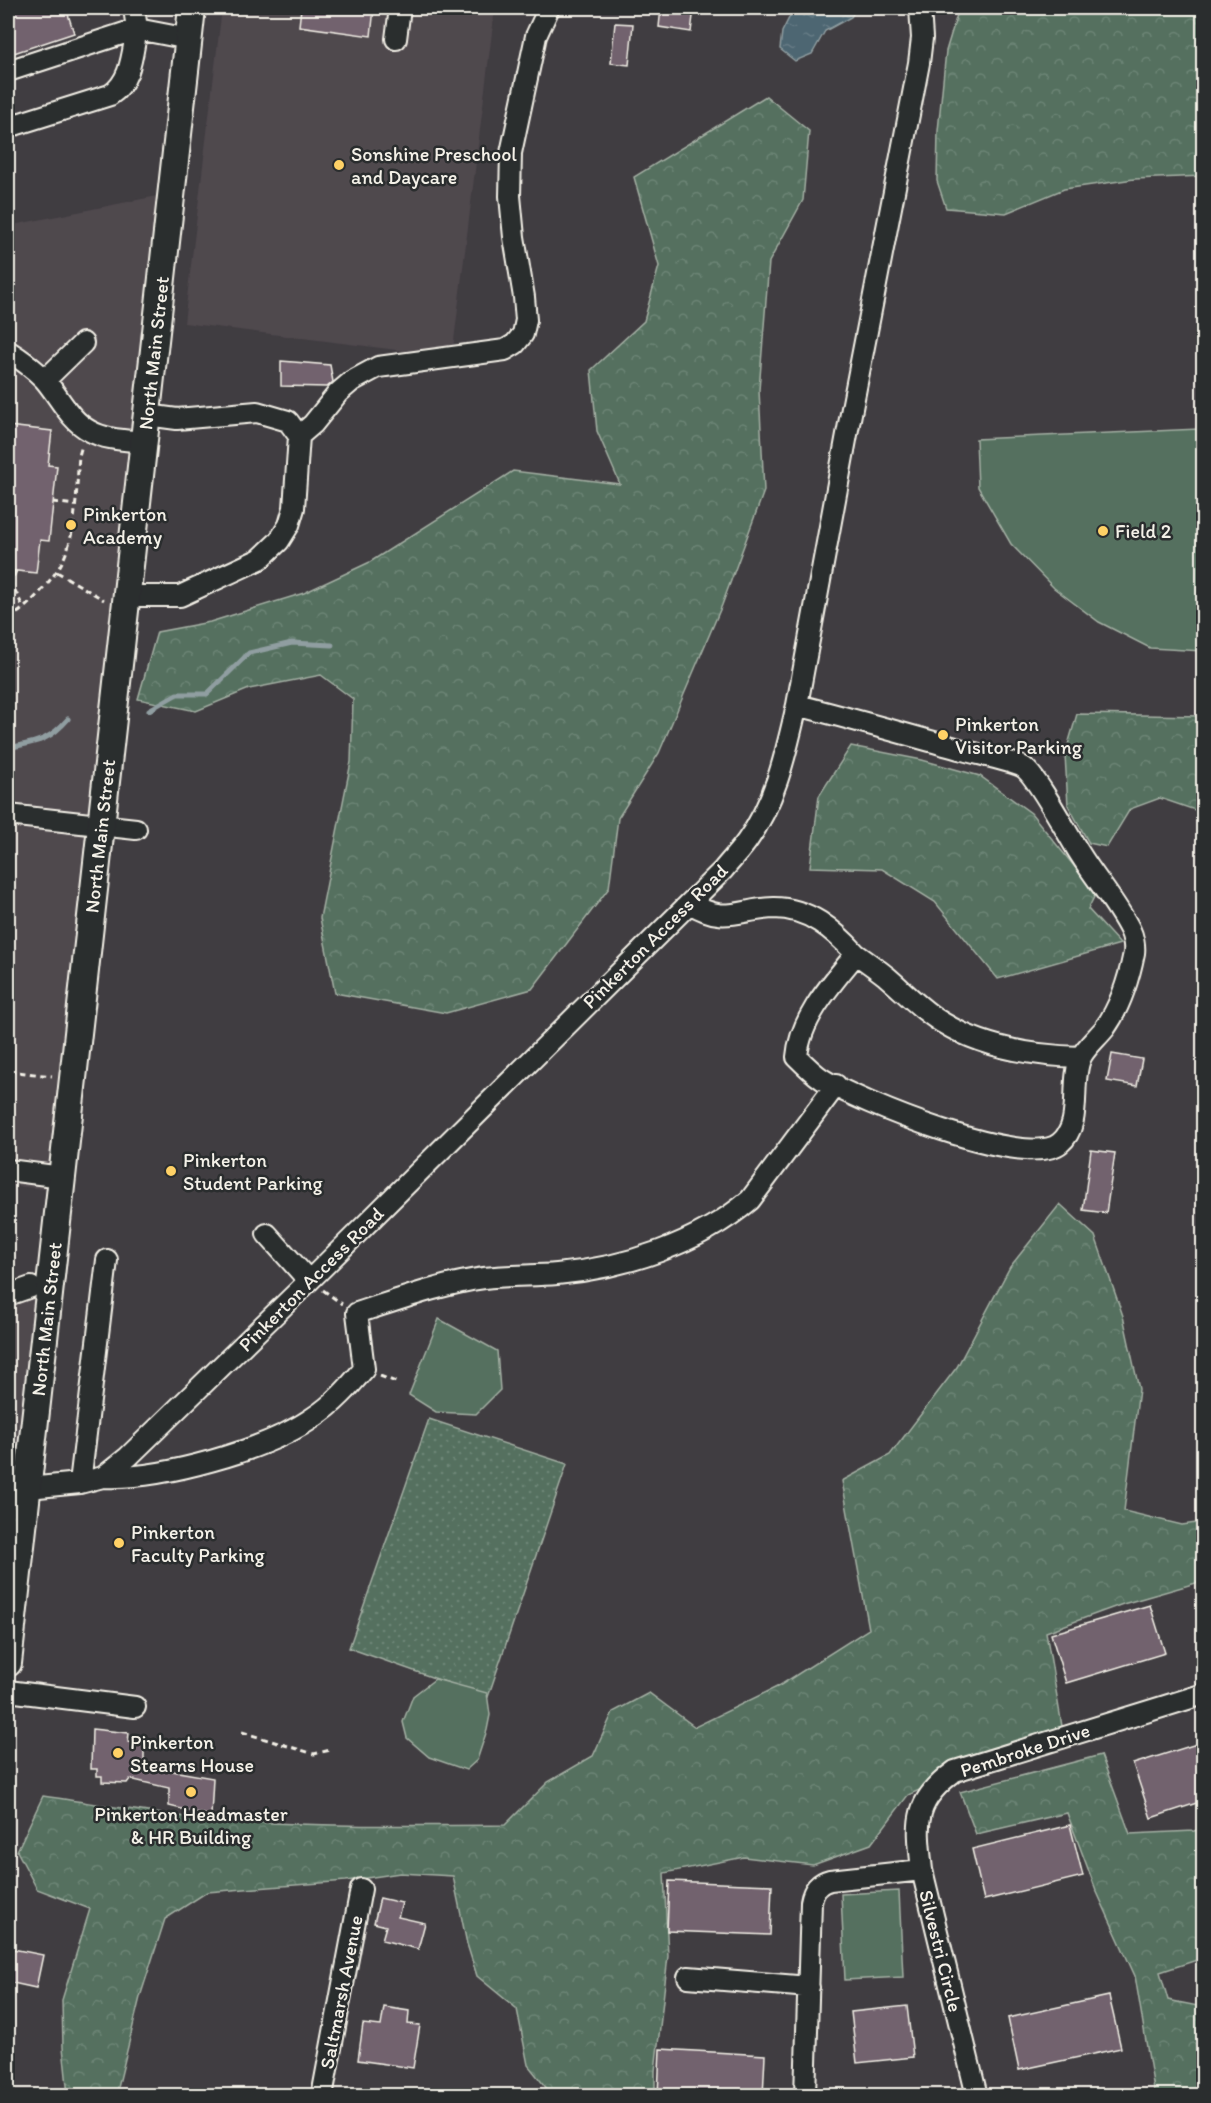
<svg xmlns="http://www.w3.org/2000/svg" width="1211" height="2103" font-family="Itim,sans-serif">
<defs>
<pattern id="forest-crowns" width="20" height="18" patternUnits="userSpaceOnUse" patternTransform="scale(1.5)"><rect width="20" height="18" fill="#54705f"/><path d="M2 6a3 3 0 1 1 6 0M12 15a3 3 0 1 1 6 0" fill="none" stroke="#6d8576"/></pattern>
<pattern id="park-dots" width="8" height="8" patternUnits="userSpaceOnUse" patternTransform="scale(1.5)"><rect width="8" height="8" fill="#54705f"/><path d="M2 2h.1M6 6h.1" fill="none" stroke="#6d8576" stroke-width="1.8" stroke-linecap="round"/></pattern>
<pattern id="water-ripples" width="26" height="14" patternUnits="userSpaceOnUse" patternTransform="scale(1.5)"><rect width="26" height="14" fill="#4d6672"/><path d="M2 4q2-2 4 0t4 0M15 11q2-2 4 0t4 0" fill="none" stroke="#677c86"/></pattern>
</defs>
<rect width="100%" height="100%" fill="#403d41"/>
<filter id="ink" filterUnits="userSpaceOnUse"><feTurbulence type="fractalNoise" baseFrequency=".0167" numOctaves="2"/><feDisplacementMap in="SourceGraphic" scale="12" xChannelSelector="R" yChannelSelector="G"/><feConvolveMatrix kernelMatrix="1 2 1 2 8 2 1 2 1" color-interpolation-filters="sRGB"/></filter>
<g filter="url(#ink)">
<!-- built -->
<path fill="#4f484e" d="M222,8H495L452,357L184,323Z
M172,193L60,1191L8,1185V226Z
M51,1272L8,1659V1284Z"/>
<!-- forest -->
<path fill="url(#forest-crowns)" stroke="#a4b0a4" stroke-width="1.5" d="M959,8H1203V176L1134,179L1064,189L1006,213L946,208L937,181L938,131L946,51Z
M766,96L809,131L803,200L769,262L759,390L764,491L722,605L659,753L618,818L609,888L532,989L446,1013L335,993L320,918L351,762L353,699L321,675L249,689L196,711L138,699L157,632L210,622L304,593L370,562L513,471L620,484L597,431L591,370L644,321L659,266L634,177Z
M1077,714L1203,716V822L1201,812L1160,798L1130,809L1107,847L1089,843L1068,805L1065,755Z
M851,746L922,760L980,776L1031,813L1096,893L1088,909L1120,944L998,979L935,902L882,869L810,867L819,796Z
M1060,1204L1095,1236L1123,1316L1139,1389L1124,1511L1182,1525L1203,1522V1581L1123,1604L1046,1632L1062,1726L908,1795L871,1844L813,1865L744,1857L664,1873L668,1956L655,2071V2095H552L528,2065L517,2009L477,1976L467,1944L453,1876L400,1873L346,1881L207,1892L165,1919L140,1997L117,2092L112,2095H68L63,2047L62,2000L90,1909L37,1889L17,1851L43,1796C93,1803 145,1813 196,1818C299,1827 402,1826 505,1825L548,1782L593,1756L613,1712L649,1693L695,1727L779,1686L869,1629L842,1481L890,1455L957,1367L1010,1267Z
M1101,1755L1130,1834L1194,1831L1203,1828V1958L1160,1972L1168,2000L1203,2007V2095H1155L1135,1976L1096,1890L1067,1813L976,1834L960,1792Z"/>
<!-- park -->
<path fill="url(#park-dots)" stroke="#a4b0a4" stroke-width="1.5" d="M429,1419L567,1464L488,1697L349,1648Z"/>
<!-- pitch -->
<path fill="#54705f" stroke="#a4b0a4" stroke-width="1.5" d="M1199,429L1204,517L1203,651L1150,648L1099,622L1054,588L1011,544L978,487L976,439Z
M439,1319L497,1351L500,1390L476,1414L436,1412L409,1395Z
M435,1679L487,1693L490,1715L487,1730L477,1760L466,1770L429,1757L407,1738L403,1722L413,1696Z
M899,1891L903,1977L845,1980L841,1894Z"/>
<!-- water -->
<path fill="url(#water-ripples)" stroke="#909ea1" stroke-width="1.5" d="M794,8H857L851,17L825,31L812,54L795,61L780,49L782,32Z"/>
<g fill="none" stroke-linecap="round" stroke-linejoin="round">
<!-- stream -->
<path stroke="#909ea1" stroke-width="5" d="M149,710L177,694H207L249,653L292,643L332,645
M8,748C36,742 48,742 68,719"/>
</g>
<!-- building -->
<path fill="#72626e" stroke="#f4f1e8" stroke-width="1.5" d="M8,8H66L74,33L8,55Z
M301,8H374L371,36L299,26Z
M661,8H694L691,32L659,27Z
M615,23L633,24L629,65L611,63Z
M281,361L330,365L333,382L327,387L281,386Z
M8,426L52,431L48,465L57,466L49,541L40,540L36,573L8,570Z
M1112,1054L1142,1059L1137,1086L1107,1081Z
M1091,1150L1115,1153L1106,1213L1083,1210Z
M1150,1605L1165,1653L1066,1683L1051,1634Z
M92,1729L129,1733L128,1742L144,1743V1766L213,1778L211,1816L169,1806V1788L130,1779L127,1783L102,1782V1776H97V1769H91Z
M1203,1742V1801L1151,1818L1133,1764Z
M1070,1825L1083,1876L984,1900L972,1849Z
M669,1881L772,1885L770,1935L667,1931Z
M380,1898L402,1903L398,1917L425,1923L418,1949L382,1940L386,1926L374,1923Z
M8,1948L43,1955L36,1988L8,1982Z
M1109,1996L1121,2048L1019,2070L1008,2018Z
M907,2006L913,2057L857,2063L851,2012Z
M384,2007L409,2011L408,2024L420,2025L413,2068L358,2060L363,2024L381,2026Z
M660,2049L765,2055L763,2096H658Z"/>
<g fill="none" stroke-linecap="round" stroke-linejoin="round">
<defs>
<path id="minor" d="M134,8L137,29L189,39
M396,39L400,8
M8,71L137,29
M8,127L110,95C132,81 132,52 137,29
M8,351C21,359 33,368 44,379C59,396 69,420 90,431C106,440 125,440 144,442
M45,380L83,343
M299,436L313,424L338,393L352,381L378,367L505,350L515,344L523,334L526,320L524,297L514,237L510,196L511,153L536,36L549,8
M127,596H180L260,559L279,541L289,525L294,508L299,436L288,421L257,412L177,419L147,415
M797,705L848,429L919,63L922,38L920,8
M8,815L136,829
M690,903C725,925 739,909 774,908C809,908 834,930 856,954
M8,1170L62,1177
M267,1234L309,1281
M8,1295L31,1287
M103,1477C160,1480 267,1450 314,1417C334,1404 349,1387 364,1369L357,1313C398,1300 441,1284 484,1278C508,1275 533,1276 557,1274C624,1268 698,1244 750,1200L836,1085
M80,1483L107,1260
M28,1488L80,1483L103,1477L128,1457L309,1281L723,870C731,860 740,851 747,841C776,801 786,752 797,705C853,719 908,735 963,750C977,754 1012,761 1023,767C1037,776 1069,837 1080,854C1096,880 1116,902 1130,930C1133,936 1135,946 1134,953C1129,978 1120,1007 1105,1028C1098,1037 1086,1047 1081,1057C1069,1083 1084,1123 1060,1143C1027,1171 857,1101 822,1079C813,1073 805,1065 797,1057C800,1018 833,982 856,954C866,961 876,968 886,976C905,992 922,1011 943,1023C984,1048 1035,1056 1081,1057
M8,1691L135,1707
M922,1870C917,1824 912,1802 955,1771L1204,1694
M688,1977L809,1987
M322,2096L361,1889
M805,2096L811,1902C813,1890 818,1883 830,1880L922,1870L977,2096"/>
<g id="major">
<path id="s1" d="M8,1663L192,8"/>
</g>
</defs>
<!-- minor casing -->
<use href="#minor" stroke="#f4f1e8" stroke-width="24"/>
<!-- major casing -->
<use href="#major" stroke="#f4f1e8" stroke-width="30"/>
<!-- path -->
<path stroke="#f4f1e8" stroke-width="3" stroke-dasharray="6 4.5" stroke-linecap="butt" d="M53,502L74,505
M16,571L11,582L24,609
M57,572L104,600
M8,619C22,611 32,601 43,589C50,580 57,572 62,562C77,534 76,489 79,456L82,445
M9,1071L52,1076
M323,1290L342,1304
M380,1376L396,1382
M242,1732L314,1754L330,1750"/>
<!-- minor -->
<use href="#minor" stroke="#2a2d2e" stroke-width="20"/>
<!-- major -->
<use href="#major" stroke="#2a2d2e" stroke-width="26"/>
</g>
</g>
<!-- markers -->
<g fill="#ffd166" stroke="#2a2d2e" stroke-width="2">
<circle cx="339" cy="165" r="6"/>
<circle cx="71" cy="525" r="6"/>
<circle cx="1103" cy="531" r="6"/>
<circle cx="943" cy="735" r="6"/>
<circle cx="171" cy="1171" r="6"/>
<circle cx="119" cy="1543" r="6"/>
<circle cx="118" cy="1753" r="6"/>
<circle cx="191" cy="1792" r="6"/>
</g>
<g text-anchor="middle" dominant-baseline="central" stroke-width="5" stroke-linejoin="round" paint-order="stroke">
<!-- poi labels -->
<g font-size="20" fill="#f4f1e8" stroke="#2a2d2e" text-anchor="start">
<text x="351" y="154">Sonshine Preschool<tspan x="351" dy="23">and Daycare</tspan></text>
<text x="83" y="514">Pinkerton<tspan x="83" dy="23">Academy</tspan></text>
<text x="1115" y="531">Field 2</text>
<text x="955" y="724">Pinkerton<tspan x="955" dy="23">Visitor Parking</tspan></text>
<text x="183" y="1160">Pinkerton<tspan x="183" dy="23">Student Parking</tspan></text>
<text x="131" y="1532">Pinkerton<tspan x="131" dy="23">Faculty Parking</tspan></text>
<text x="130" y="1742">Pinkerton<tspan x="130" dy="23">Stearns House</tspan></text>
<text x="191" y="1814" text-anchor="middle">Pinkerton Headmaster<tspan x="191" dy="23">&amp; HR Building</tspan></text>
</g>
<!-- street labels -->
<g font-size="20" fill="#f4f1e8" stroke="#2a2d2e">
<text stroke="none"><textPath href="#s1" startOffset="1318">North Main Street</textPath></text>
<text stroke="none"><textPath href="#s1" startOffset="832">North Main Street</textPath></text>
<text transform="translate(655 936) rotate(-45)">Pinkerton Access Road</text>
<text transform="translate(311 1279) rotate(-45)">Pinkerton Access Road</text>
<text stroke="none"><textPath href="#s1" startOffset="346">North Main Street</textPath></text>
<text transform="translate(1025 1750) rotate(-18)">Pembroke Drive</text>
<text transform="translate(941 1951) rotate(76)">Silvestri Circle</text>
<text transform="translate(341 1992) rotate(-79)">Saltmarsh Avenue</text>
</g>
</g>
<!-- margin -->
<rect width="1211" height="2103" fill="none" stroke="#2a2d2e" stroke-width="30"/>
<rect x="15" y="15" width="1181" height="2073" fill="none" stroke="#f4f1e8" stroke-width="2" filter="url(#ink)"/>
</svg>
